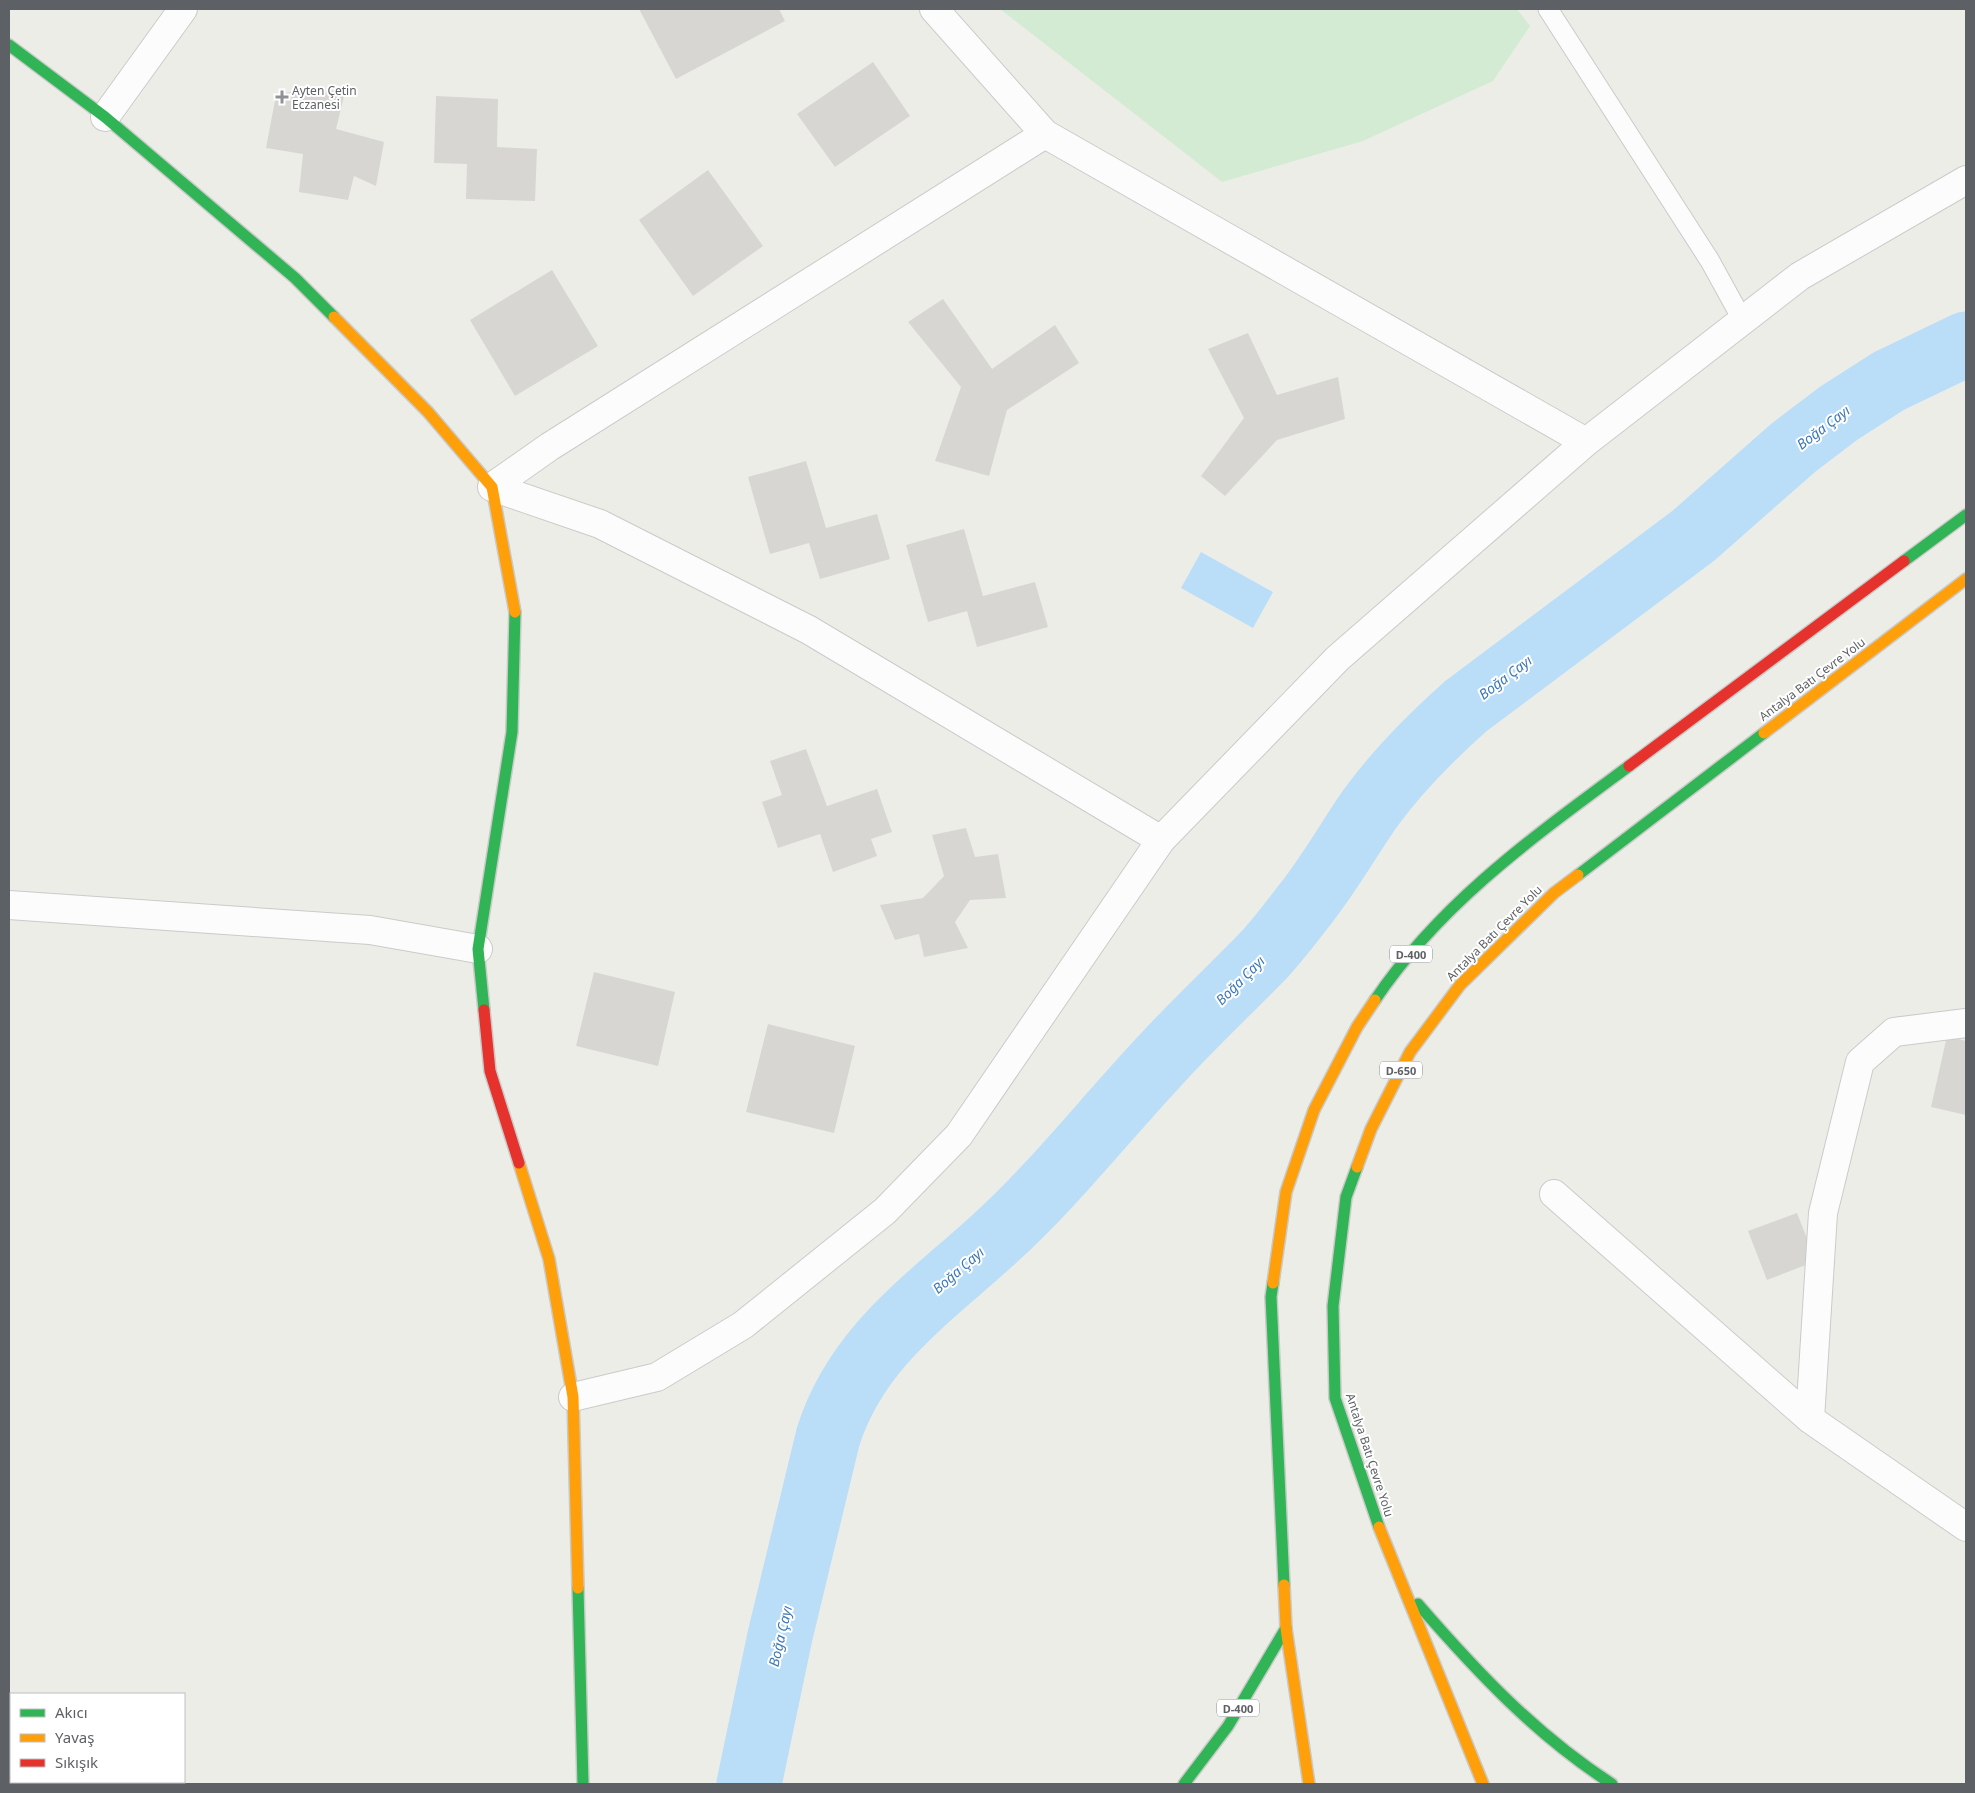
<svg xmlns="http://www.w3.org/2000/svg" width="1975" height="1793" font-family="'Noto Sans',sans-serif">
<rect width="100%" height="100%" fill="#edede8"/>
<!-- green -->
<path fill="#d4ebd3" d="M1000,9H1517L1530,26L1493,81L1363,141L1222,182Z"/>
<!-- water -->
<path fill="#bbdef8" d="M1201,552L1273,592L1253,628L1181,588Z"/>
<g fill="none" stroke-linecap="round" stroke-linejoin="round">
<!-- river -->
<path stroke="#bbdef8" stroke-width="65" d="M749,1784L780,1636L828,1437C856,1348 927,1300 992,1241C1052,1187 1102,1123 1156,1065C1190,1027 1227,993 1263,956C1277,941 1290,924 1303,907C1328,876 1347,842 1369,810C1397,771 1430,738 1466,706L1693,536L1793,448L1839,413L1889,381L1966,344"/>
</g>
<!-- building -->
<path fill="#d7d6d3" d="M639,9H779L785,21L676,79Z
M873,62L910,116L835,167L797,114Z
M309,88L345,92L336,129L384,142L376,186L354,176L348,200L299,192L303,154L266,148L276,95Z
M436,96L498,99L497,147L537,149L535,201L466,199L467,164L434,163Z
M708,170L763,246L693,296L639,220Z
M552,270L598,346L515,396L470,320Z
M943,299L992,369L1055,325L1079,363L1007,410L989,476L935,461L961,387L908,322Z
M1248,333L1277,395L1338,377L1345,419L1277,440L1225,496L1201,476L1244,418L1208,349Z
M806,461L826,528L877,514L890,559L820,579L809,543L770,554L748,477Z
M964,529L983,596L1035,582L1048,627L977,647L967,611L928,622L906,545Z
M806,749L827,806L877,789L892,832L871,839L877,856L833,872L820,834L778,848L762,802L782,795L770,761Z
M966,828L975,857L998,854L1006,898L970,900L955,922L968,948L924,957L919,934L895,940L880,905L923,898L944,876L932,835Z
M594,972L675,992L658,1066L576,1046Z
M768,1024L855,1046L834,1133L746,1112Z
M1947,1036L1966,1041V1115L1931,1107Z
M1797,1213L1816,1261L1767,1280L1748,1231Z"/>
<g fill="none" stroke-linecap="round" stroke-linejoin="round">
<defs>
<path id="lane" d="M1548,9L1710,261L1743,321"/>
<path id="street" d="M934,9L1045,134L1586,442
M105,117L183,9
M492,487L600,524L809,630L1161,840
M492,487L549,447L1045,134
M9,905L370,930L478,949
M1966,1023L1894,1032L1860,1062L1823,1213L1810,1419L1966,1527
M1554,1194L1810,1419
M573,1397L657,1377L743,1325L885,1211L959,1135L1161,840L1338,658L1586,442L1800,276L1966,180"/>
<path id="fast" d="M9,45L105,117L295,278L334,317
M1904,561L1966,515
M1578,875L1764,733
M1375,1000C1441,902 1536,835 1629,766
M484,1010L478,949L512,732L515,612
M1357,1167L1346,1197L1333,1306L1335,1398L1379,1527
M1273,1283L1271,1297L1284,1585
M578,1588L583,1784
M1418,1604C1477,1672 1536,1735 1612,1784
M1184,1784L1228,1726L1286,1628"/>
<path id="slow" d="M334,317L428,412L492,487L515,612
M1764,733L1966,579
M519,1163L549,1259L573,1397L578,1588
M1357,1167L1371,1129L1410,1052L1460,985L1554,893L1578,875
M1273,1283L1286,1192L1314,1110L1357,1027L1375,1000
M1379,1527L1483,1784
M1284,1585L1286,1628L1309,1784"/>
<path id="jam" d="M1629,766L1904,561
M484,1010L490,1071L519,1163"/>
</defs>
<!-- lane casing -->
<use href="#lane" stroke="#cacbca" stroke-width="21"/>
<!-- street casing -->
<use href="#street" stroke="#cacbca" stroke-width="30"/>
<!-- fast casing -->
<use href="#fast" stroke="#c9cac8" stroke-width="14"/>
<!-- slow casing -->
<use href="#slow" stroke="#c9cac8" stroke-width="14"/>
<!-- jam casing -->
<use href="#jam" stroke="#c9cac8" stroke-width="14"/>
<!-- lane -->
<use href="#lane" stroke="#fcfcfc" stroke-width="19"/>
<!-- street -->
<use href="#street" stroke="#fcfcfc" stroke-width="28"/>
<!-- fast -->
<use href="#fast" stroke="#30b455" stroke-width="11"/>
<!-- slow -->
<use href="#slow" stroke="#ff9f0a" stroke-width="11"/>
<!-- jam -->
<use href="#jam" stroke="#e5322d" stroke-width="11"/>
</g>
<!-- markers -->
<path fill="#8f9294" stroke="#fff" stroke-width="2" d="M279.5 89.5h5v5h5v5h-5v5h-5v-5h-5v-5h5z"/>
<g text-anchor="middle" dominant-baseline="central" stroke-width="4" stroke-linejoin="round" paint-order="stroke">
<!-- shield labels -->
<g fill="#fff" stroke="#8e9094" stroke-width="1">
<rect x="1390" y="945.5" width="42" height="17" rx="4"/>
<rect x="1380" y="1061.5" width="42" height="17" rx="4"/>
<rect x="1217" y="1699.5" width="42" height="17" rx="4"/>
</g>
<g font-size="11" font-weight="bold" fill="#5d6166">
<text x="1411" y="954">D-400</text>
<text x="1401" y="1070">D-650</text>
<text x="1238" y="1708">D-400</text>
</g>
<!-- poi labels -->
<g font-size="12" fill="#5d6166" stroke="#fff" text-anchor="start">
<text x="292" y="90">Ayten Çetin<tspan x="292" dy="14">Eczanesi</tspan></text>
</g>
<!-- street labels -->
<g font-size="12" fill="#5d6166" stroke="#fff">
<text transform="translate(1812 679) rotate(-37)">Antalya Batı Çevre Yolu</text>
<text transform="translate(1494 933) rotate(-45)">Antalya Batı Çevre Yolu</text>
<text transform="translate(1370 1455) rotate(72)">Antalya Batı Çevre Yolu</text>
</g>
<!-- water labels -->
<g font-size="14" font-style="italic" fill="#3c78b8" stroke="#fff">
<text transform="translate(1823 427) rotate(-37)">Boğa Çayı</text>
<text transform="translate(1505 677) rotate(-37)">Boğa Çayı</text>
<text transform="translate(1240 980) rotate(-45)">Boğa Çayı</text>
<text transform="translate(958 1270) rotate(-41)">Boğa Çayı</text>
<text transform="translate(780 1636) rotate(-77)">Boğa Çayı</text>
</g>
</g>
<!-- border -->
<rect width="1975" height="1793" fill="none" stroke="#5d6166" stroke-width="20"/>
<!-- legend -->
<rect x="10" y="1693" width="175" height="90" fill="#ffffff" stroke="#bec0c2"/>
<rect x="20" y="1709" width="25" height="8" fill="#30b455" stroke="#bec0c2"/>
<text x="55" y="1718" font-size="15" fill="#5d6166">Akıcı</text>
<rect x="20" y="1734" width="25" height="8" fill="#ff9f0a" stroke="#bec0c2"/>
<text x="55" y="1743" font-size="15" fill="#5d6166">Yavaş</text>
<rect x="20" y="1759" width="25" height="8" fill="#e5322d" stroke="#bec0c2"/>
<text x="55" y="1768" font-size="15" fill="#5d6166">Sıkışık</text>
</svg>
